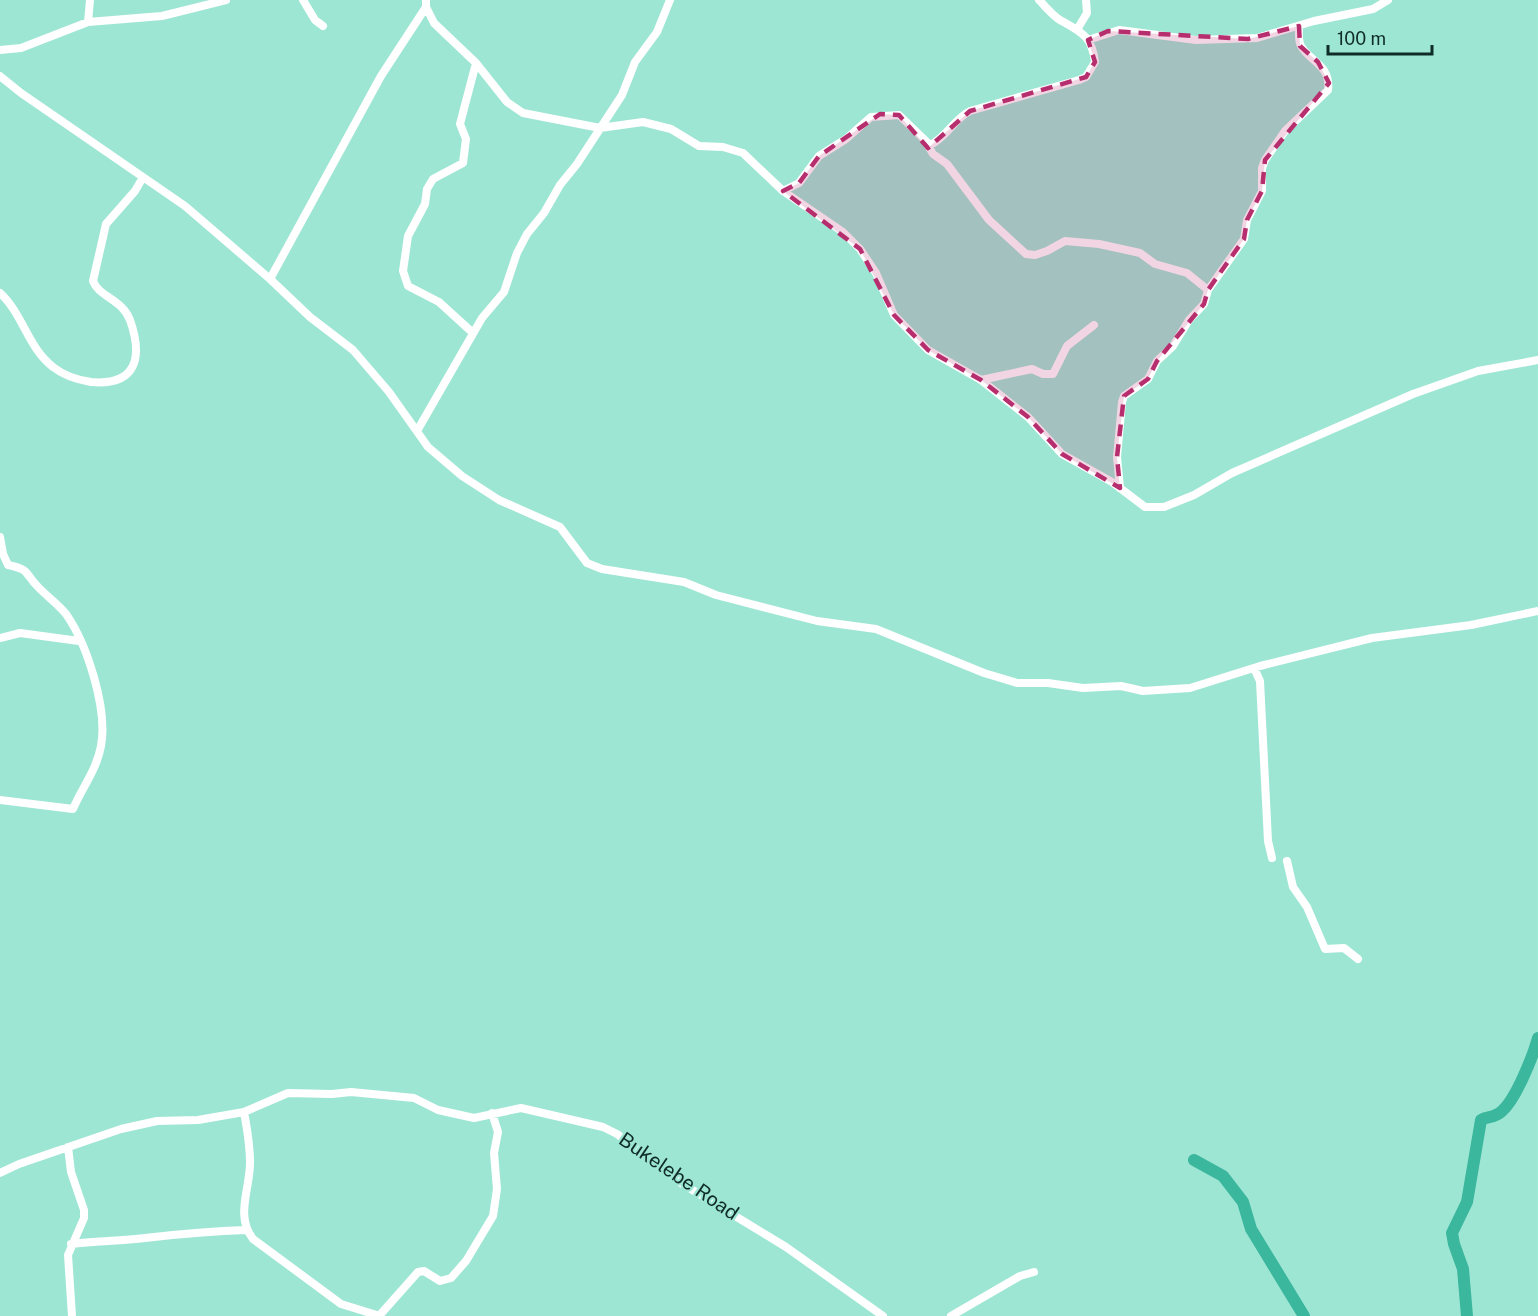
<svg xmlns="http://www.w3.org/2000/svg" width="1538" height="1316" font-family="'Public Sans',sans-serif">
<rect width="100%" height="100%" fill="#9ee6d4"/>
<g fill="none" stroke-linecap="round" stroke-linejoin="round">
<!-- river -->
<path stroke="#3bb79e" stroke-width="12" d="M1194,1160L1223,1176L1243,1202L1251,1229L1304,1316
M1467,1316L1463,1269L1454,1244L1452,1233L1467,1202L1481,1120C1488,1116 1495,1118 1502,1111C1516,1099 1533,1056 1538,1038"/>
<!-- minor -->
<path stroke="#fff" stroke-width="8" d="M303,0L315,20L323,26
M426,0V7L434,23L476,63L507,102L523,113L600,128L643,122L671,129L699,146L723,147L743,153L783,191L843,232L860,249L876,273L894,315L928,350L981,380L1028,417L1062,454L1112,482L1145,507H1164L1194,495L1232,473L1413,394L1478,371L1538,360
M88,22L90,0
M1078,28L1087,13L1086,0
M1088,40L1119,30L1196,40L1257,38L1314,21L1373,9L1388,0
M0,50L21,48L88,22L162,16L226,0
M0,76L21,93L185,206L270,279L310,317L353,350L389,392L428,447L462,476L499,500L560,527L587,563L602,569L684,582L716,595L817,621L876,629L984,673L1017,683H1048L1083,688L1121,686L1143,691L1190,688L1260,666L1372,638L1471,625L1538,611
M927,144L933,154L947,164L989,220L1026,254L1035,255L1047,251L1065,241L1099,244L1140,253L1155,264L1187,273L1208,290
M783,191L799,183L819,156L846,139L871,117L899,115L930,145C947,137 954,119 970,111L1079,80L1086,77L1095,62C1092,36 1081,32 1060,20C1052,15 1046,7 1039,0
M270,279L381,76L426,7
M0,293C23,314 28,348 53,367C63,375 78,380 91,382C137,386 143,357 130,320C122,299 99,297 93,281L106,224L135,191L142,179
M473,333L439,302L408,286L403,271L408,236L425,204L427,189L433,179L463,163L466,139L460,124L476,63
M981,380L1032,369L1043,374H1053L1067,346L1094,325
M417,431L482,318L504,292L517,253L527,234L544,213L560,185L577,164L622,95L635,62L657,32L670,0
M1120,488L1117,457L1122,402L1124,396L1148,379L1157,361L1173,346L1189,320L1204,304L1208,290L1244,239L1247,220L1262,191V168L1265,160L1285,131L1328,90C1331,65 1310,62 1301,46C1298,41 1299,32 1299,26
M0,537L3,554L8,565C31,570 24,573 39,588C48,597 59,605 66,614C87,644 108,709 101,746C97,769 82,788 73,809L0,800
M0,638L20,633L79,641
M1254,668L1260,681L1268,841L1272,858
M1287,861L1293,887L1307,907L1325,949L1344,948L1358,959
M244,1112C247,1128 250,1146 250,1163C250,1189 235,1216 253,1239L341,1304L380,1316
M68,1147L71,1172L84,1210V1218L68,1255L72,1316
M0,1173L19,1164L121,1129L157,1121L198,1120L244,1112L288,1093L332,1094L351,1092L414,1098L438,1110L474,1118L521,1108L603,1127L617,1134L681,1183L786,1247L883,1316
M71,1244C96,1241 121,1241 145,1238C179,1234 212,1231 246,1230
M379,1316L418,1272L424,1271L440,1281L451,1278L466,1261L493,1216L497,1189L494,1153L498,1132L492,1113
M951,1316L1020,1276L1034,1272"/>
</g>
<!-- marked area -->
<path fill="#b72e6e" fill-opacity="0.2" stroke="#b72e6e" stroke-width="4.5" stroke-dasharray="12 8" stroke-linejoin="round" d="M1299,26L1300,46L1318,62L1329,83L1265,160L1262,191L1247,220L1244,239L1208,290L1204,304L1157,361L1148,379L1124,396L1117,457L1120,488L1062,454L1028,417L981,380L928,350L894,315L860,249L783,191L799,183L819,156L880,114L899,115L928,148L970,111L1086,77L1095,62L1088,40L1108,31L1248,39Z"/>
<g text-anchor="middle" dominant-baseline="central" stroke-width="4.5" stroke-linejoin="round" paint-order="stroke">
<!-- street labels -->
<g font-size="20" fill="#0f2d26" stroke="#9ee6d4">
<text transform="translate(679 1176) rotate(34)">Bukelebe Road</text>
</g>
</g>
<!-- scale -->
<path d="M1328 45v9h104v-9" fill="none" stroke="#0f2d26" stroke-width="3"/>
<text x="1337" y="45" font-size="18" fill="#0f2d26" stroke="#9ee6d4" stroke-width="4.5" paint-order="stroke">100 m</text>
</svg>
